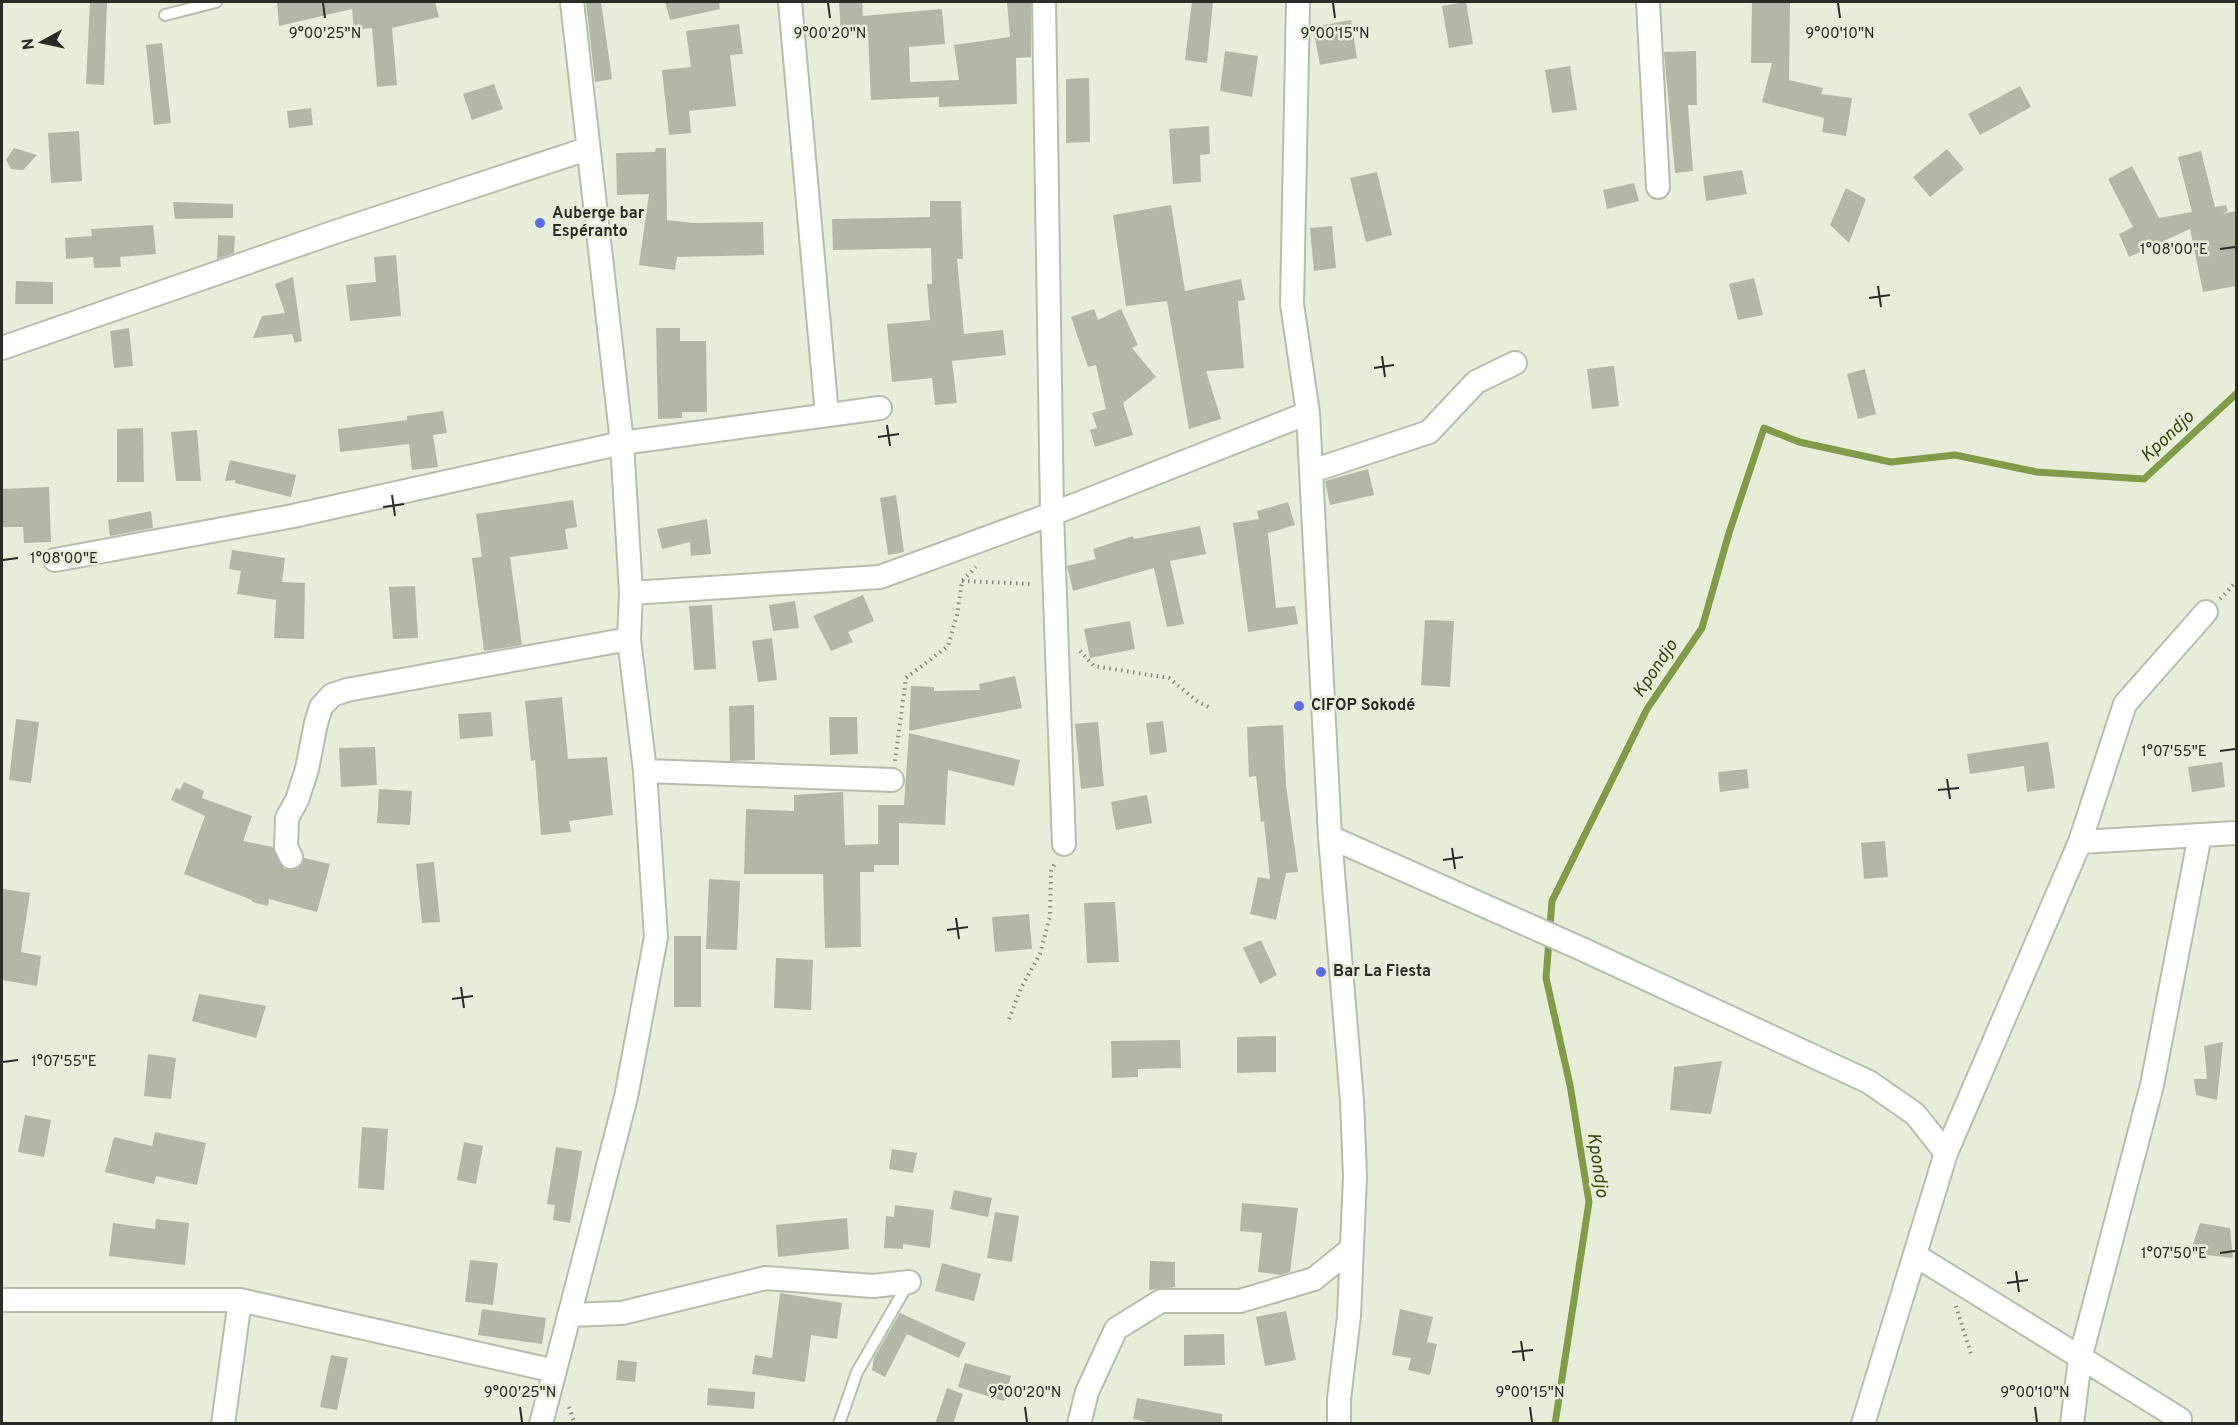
<svg xmlns="http://www.w3.org/2000/svg" width="2238" height="1425" font-family="Overpass,sans-serif">
<rect width="100%" height="100%" fill="#e6eeda"/>
<g fill="none" stroke-linecap="round" stroke-linejoin="round">
<!-- stream -->
<path stroke="#819b49" stroke-width="7" d="M1555,1424L1589,1202L1570,1085L1546,978L1552,901L1647,709L1702,628L1729,533L1764,428L1799,442L1891,462L1955,455L2037,472L2144,479L2236,394"/>
</g>
<!-- building -->
<path fill="#b1b8a5" d="M90,2H107L104,85L86,84Z
M277,2H435L439,17L392,28L397,85L377,87L372,28L354,30L352,9L279,26Z
M586,2H601L612,79L595,82Z
M665,2H719L720,9L670,20Z
M839,2H862L863,16L942,9L945,44L909,47L910,82L959,80L954,45L1010,37L1007,2H1031V57L1016,58L1017,104L939,107V97L871,100L868,33L841,34Z
M1192,2H1213L1207,63L1185,60Z
M1466,2L1473,44L1449,48L1442,6Z
M1752,2H1790L1789,80L1823,88L1821,94L1852,98L1846,136L1822,132L1824,118L1762,102L1772,63H1751Z
M1351,20L1357,58L1320,65L1313,27Z
M739,24L743,54L730,55L736,106L689,111L691,133L669,135L662,70L691,67L686,31Z
M162,43L171,123L154,125L146,45Z
M1225,51L1258,56L1252,97L1220,91Z
M1696,51L1697,105H1688L1693,171L1675,173L1664,52Z
M1570,66L1577,110L1552,113L1545,70Z
M1089,78L1090,142L1066,143V79Z
M494,84L503,109L472,120L463,94Z
M2020,86L2031,107L1980,135L1968,114Z
M311,108L313,125L289,128L287,111Z
M1209,126L1210,154L1200,155L1201,182L1173,184L1169,129Z
M79,131L82,181L51,183L48,133Z
M14,148L37,155L23,170L11,169L6,160Z
M656,148H666L667,220L692,223L763,222L764,255L677,257L675,270L639,265L649,194L617,195L616,153L655,152Z
M1947,149L1964,169L1930,197L1913,177Z
M2201,151L2215,207L2226,205L2228,211L2222,214L2236,211V286L2203,292L2190,229L2129,257L2119,234L2133,227L2108,179L2132,166L2159,218L2192,212L2178,157Z
M1742,170L1747,194L1706,201L1703,176Z
M1377,172L1392,235L1366,242L1350,178Z
M1634,183L1639,201L1607,209L1603,190Z
M1846,188L1866,199L1849,243L1830,225Z
M930,201H961L963,259H957L964,334L1003,330L1006,355L952,361L957,403L935,405L932,378L892,382L887,324L930,320L927,284H932L931,248L833,250L832,219L930,217Z
M173,202L233,204V218L175,219Z
M1171,205L1185,291L1241,279L1245,300L1238,301L1244,368L1206,371L1221,419L1189,429L1167,301L1126,306L1113,215Z
M153,225L156,254L120,257L121,267L94,268L93,257L66,259L65,238L92,236L91,229Z
M1332,226L1336,268L1314,271L1310,228Z
M218,235L235,236L234,253L217,259Z
M396,255L401,316L350,321L346,285L376,282L374,257Z
M293,277L302,341L295,343L292,334L253,338L262,316L285,313L275,284Z
M1754,278L1763,315L1738,320L1729,284Z
M16,281L53,282V304H15Z
M1094,309L1098,320L1121,309L1138,345L1132,348L1156,377L1123,403L1133,435L1095,447L1090,430L1097,428L1092,413L1106,409L1096,365L1088,367L1071,317Z
M129,328L133,366L114,368L110,331Z
M656,328H680V341H706L707,412H682V418L658,419Z
M1614,366L1619,406L1592,409L1587,369Z
M1865,369L1876,414L1858,419L1847,374Z
M443,411L447,433L433,435L438,467L412,470L409,444L340,452L338,429L407,420V416Z
M143,428L144,482H117V429Z
M197,430L201,481H176L171,432Z
M230,460L296,475L291,497L235,483V480L225,481Z
M1368,469L1374,495L1330,505L1325,481Z
M49,487L51,542L24,543L23,527H2V489Z
M896,495L904,552L888,555L880,498Z
M573,500L577,527L565,529L568,549L510,557L522,645L484,651L472,558L482,557L476,514Z
M1288,502L1295,525L1268,533L1276,608L1295,606L1298,624L1248,632L1233,523L1259,519L1257,511Z
M151,511L153,528L110,536L108,520Z
M707,519L711,554L691,556L690,542L662,549L657,529Z
M1200,526L1206,554L1170,561L1184,624L1167,627L1154,568L1073,591L1067,566L1096,559L1093,549L1133,536L1134,539Z
M232,550L285,558L282,582L305,583L304,639L274,638L276,600L237,594L241,571L229,569Z
M415,586L418,638L393,639L389,587Z
M863,595L874,621L848,632L853,642L831,651L813,616Z
M795,601L799,628L773,631L769,605Z
M712,605L716,669L694,670L689,606Z
M1425,620L1454,621L1450,687L1421,685Z
M1130,621L1135,649L1090,658L1084,629Z
M772,638L777,680L758,682L752,641Z
M1015,676L1022,708L909,731L911,686L934,687V691L980,690L979,684Z
M562,697L568,759L607,757L613,815L569,821L571,832L541,835L535,760L531,761L525,701Z
M754,705L755,760L730,761L729,706Z
M491,712L493,736L460,739L458,714Z
M829,717H857L858,754L830,755Z
M16,719L39,722L31,783L9,780Z
M1163,721L1167,752L1150,755L1146,723Z
M1098,722L1104,786L1081,789L1075,724Z
M1283,725L1286,785L1298,872L1286,873L1276,920L1250,914L1258,877L1270,879L1264,821L1261,822L1256,776L1249,777L1247,727Z
M909,733L1020,760L1014,786L948,770L945,825L899,823V865H874V872H860L861,947L825,948L823,874H744L746,809L794,811V795L843,792L845,845L878,844V805H904Z
M2048,742L2055,788L2027,792L2024,766L1970,774L1967,754Z
M375,747L377,785L341,787L339,748Z
M2222,762L2225,787L2192,792L2188,767Z
M1747,769L1749,788L1720,792L1718,772Z
M184,782L204,791L202,798L252,816L243,841L273,847L284,869H298L304,858L330,864L317,912L269,899L268,906L252,902V900L184,874L205,816L171,800L176,788L180,790Z
M379,789L412,791L410,825L377,823Z
M1147,795L1152,823L1116,830L1111,802Z
M1885,841L1888,877L1864,879L1861,843Z
M434,862L440,922L422,923L416,864Z
M709,879L740,881L737,950L706,949Z
M3,889L30,893L21,952L41,956L37,986L2,980Z
M1115,902L1119,962L1087,963L1084,903Z
M1029,914L1032,949L995,952L992,917Z
M674,936H701V1007H674Z
M1261,940L1277,975L1260,984L1243,948Z
M776,958L813,960L811,1010L774,1008Z
M199,994L266,1006L256,1038L192,1021Z
M1276,1036V1072L1237,1073V1037Z
M1180,1040L1181,1068L1138,1069V1077L1112,1078L1111,1041Z
M2223,1042L2217,1100L2196,1095L2194,1079H2207L2204,1046Z
M148,1054L176,1058L171,1099L144,1096Z
M1722,1061L1711,1114L1670,1110L1674,1067Z
M25,1115L51,1120L44,1157L18,1152Z
M362,1127L388,1129L384,1190L358,1188Z
M155,1132L206,1143L197,1185L156,1176L154,1184L105,1172L114,1137L152,1146Z
M464,1142L483,1146L476,1184L457,1180Z
M556,1147L582,1151L570,1223L553,1220L555,1205L547,1204Z
M892,1149L917,1153L913,1173L889,1169Z
M954,1190L992,1198L988,1217L950,1209Z
M1242,1203L1298,1208L1290,1272L1281,1275L1258,1272L1262,1233L1240,1231Z
M895,1205L934,1210L930,1248L903,1244V1249L884,1248L886,1216L894,1217Z
M995,1212L1019,1216L1012,1262L987,1258Z
M847,1218L849,1249L778,1257L776,1225Z
M156,1219L189,1223L185,1265L109,1256L113,1223L155,1229Z
M2200,1223L2230,1228L2233,1258L2190,1253Z
M470,1260L498,1263L493,1305L465,1302Z
M1150,1261L1175,1262V1287L1149,1290Z
M942,1263L981,1274L974,1301L935,1291Z
M780,1293L842,1303L837,1339L811,1335L805,1382L752,1374L755,1355L772,1358Z
M482,1309L546,1318L542,1344L478,1335Z
M1400,1309L1433,1317L1427,1342L1437,1344L1430,1375L1408,1370L1411,1358L1392,1355Z
M1286,1311L1296,1360L1265,1366L1256,1317Z
M900,1313L966,1343L959,1358L907,1334L885,1377L872,1370L874,1358Z
M1224,1334L1225,1365L1184,1366V1335Z
M331,1355L348,1358L337,1410L320,1407Z
M618,1360L637,1362L635,1382L616,1380Z
M965,1363L1011,1376L1004,1401L958,1387Z
M708,1388L755,1392L754,1409L707,1405Z
M947,1388L963,1394L953,1424H935Z
M1137,1398L1222,1414V1424H1156L1133,1419Z"/>
<g fill="none" stroke-linecap="round" stroke-linejoin="round">
<defs>
<path id="lane" d="M165,15L216,2
M839,1424L857,1372L909,1282"/>
<path id="street" d="M790,2L827,415
M1044,2L1052,514L1064,844
M1298,2L1292,304L1308,413L1330,837L1352,1101L1355,1177L1349,1316L1339,1399V1424
M1648,2L1658,187
M2,348L335,232L587,149
M1312,471L1429,432L1476,382L1515,363
M55,560L293,516L622,443L880,408
M631,593L880,577L1052,514L1308,413
M645,771L892,780
M1330,837L1584,950L1869,1082L1915,1114L1946,1153
M2080,842L2125,704L2206,612
M291,857L286,847L287,818L297,800L307,769L316,723L321,707L332,695L347,690L629,639
M1915,1255L2180,1419
M2,1300H240L555,1371
M569,1315L622,1313L766,1278L873,1286L909,1282
M223,1424L240,1300
M541,1424L626,1097L656,937L645,771L629,639L631,593L622,443L572,2
M1079,1424L1087,1392L1116,1329L1161,1301H1240L1314,1279L1351,1249
M1863,1424L1946,1153L2080,842L2236,833
M2072,1424L2080,1359L2152,1085L2200,835"/>
</defs>
<!-- lane casing -->
<use href="#lane" stroke="#b6beab" stroke-width="14"/>
<!-- street casing -->
<use href="#street" stroke="#b6beab" stroke-width="26"/>
<!-- path -->
<path stroke="#888d7f" stroke-width="4" stroke-dasharray="1.5 4.5" stroke-linecap="butt" d="M962,581L1032,584
M2220,599L2236,582
M1080,651L1094,666L1169,678L1198,702L1211,708
M895,761L906,678L948,646L957,615L962,581L976,567
M1009,1019L1021,988L1040,954L1050,916L1051,871L1056,861
M1956,1306L1971,1354
M569,1407L575,1424"/>
<!-- lane -->
<use href="#lane" stroke="#fff" stroke-width="10"/>
<!-- street -->
<use href="#street" stroke="#fff" stroke-width="22"/>
</g>
<!-- ticks -->
<path fill="none" stroke="#2a2d25" stroke-width="2" d="M323,3L325,18M828,3L830,18M1333,3L1335,18M1838,3L1840,18M2220,249L2235,247M1878,286L1881,307M1869,298L1890,295M1382,356L1385,377M1374,368L1394,365M887,425L890,446M878,437L899,434M392,495L395,516M383,507L404,504M3,560L18,558M2220,751L2235,749M1947,779L1950,799M1938,790L1959,788M1452,848L1455,869M1443,860L1463,857M956,918L959,939M947,930L968,927M461,987L464,1008M452,999L473,996M3,1062L18,1060M2220,1253L2235,1251M2016,1271L2019,1292M2007,1283L2028,1280M1521,1341L1524,1361M1512,1352L1533,1350M520,1407L522,1422M1025,1407L1027,1422M1530,1407L1532,1422M2035,1407L2037,1422"/>
<!-- markers -->
<g fill="#5d6ce4" stroke="#e6eeda" stroke-width="2">
<circle cx="540" cy="223" r="6"/>
<circle cx="1299" cy="706" r="6"/>
<circle cx="1321" cy="972" r="6"/>
</g>
<g text-anchor="middle" dominant-baseline="central" stroke-width="5" stroke-linejoin="round" paint-order="stroke">
<!-- poi labels -->
<g font-size="16" font-weight="bold" fill="#2a2d25" stroke="#e6eeda" text-anchor="start">
<text x="552" y="214">Auberge bar<tspan x="552" dy="18">Espéranto</tspan></text>
<text x="1311" y="706">CIFOP Sokodé</text>
<text x="1333" y="972">Bar La Fiesta</text>
</g>
<!-- water labels -->
<g font-size="18" font-style="italic" fill="#37480a" stroke="#e6eeda">
<text transform="translate(2168 437) rotate(-43)">Kpondjo</text>
<text transform="translate(1656 669) rotate(-56)">Kpondjo</text>
<text transform="translate(1597 1165) rotate(82)">Kpondjo</text>
</g>
</g>
<g font-size="15" text-anchor="middle" fill="#2a2d25" stroke="#e6eeda" stroke-width="5" stroke-linejoin="round" paint-order="stroke">
<text x="325" y="38">9°00'25"N</text>
<text x="830" y="38">9°00'20"N</text>
<text x="1335" y="38">9°00'15"N</text>
<text x="1840" y="38">9°00'10"N</text>
<text x="2174" y="254">1°08'00"E</text>
<text x="64" y="563">1°08'00"E</text>
<text x="2174" y="756">1°07'55"E</text>
<text x="64" y="1066">1°07'55"E</text>
<text x="2174" y="1258">1°07'50"E</text>
<text x="520" y="1397">9°00'25"N</text>
<text x="1025" y="1397">9°00'20"N</text>
<text x="1530" y="1397">9°00'15"N</text>
<text x="2035" y="1397">9°00'10"N</text>
</g>
<!-- border -->
<rect width="2238" height="1425" fill="none" stroke="#2a2d25" stroke-width="6"/>
<!-- north arrow -->
<g transform="translate(42 42) rotate(262)" stroke="#e6eeda" stroke-width="4.5" paint-order="stroke">
<path d="M0-4.5L10 22L0 15L-10 22Z" fill="#2a2d25"/>
<text y="-9" font-size="16" font-weight="bold" text-anchor="middle" fill="#2a2d25">N</text>
</g>
</svg>
